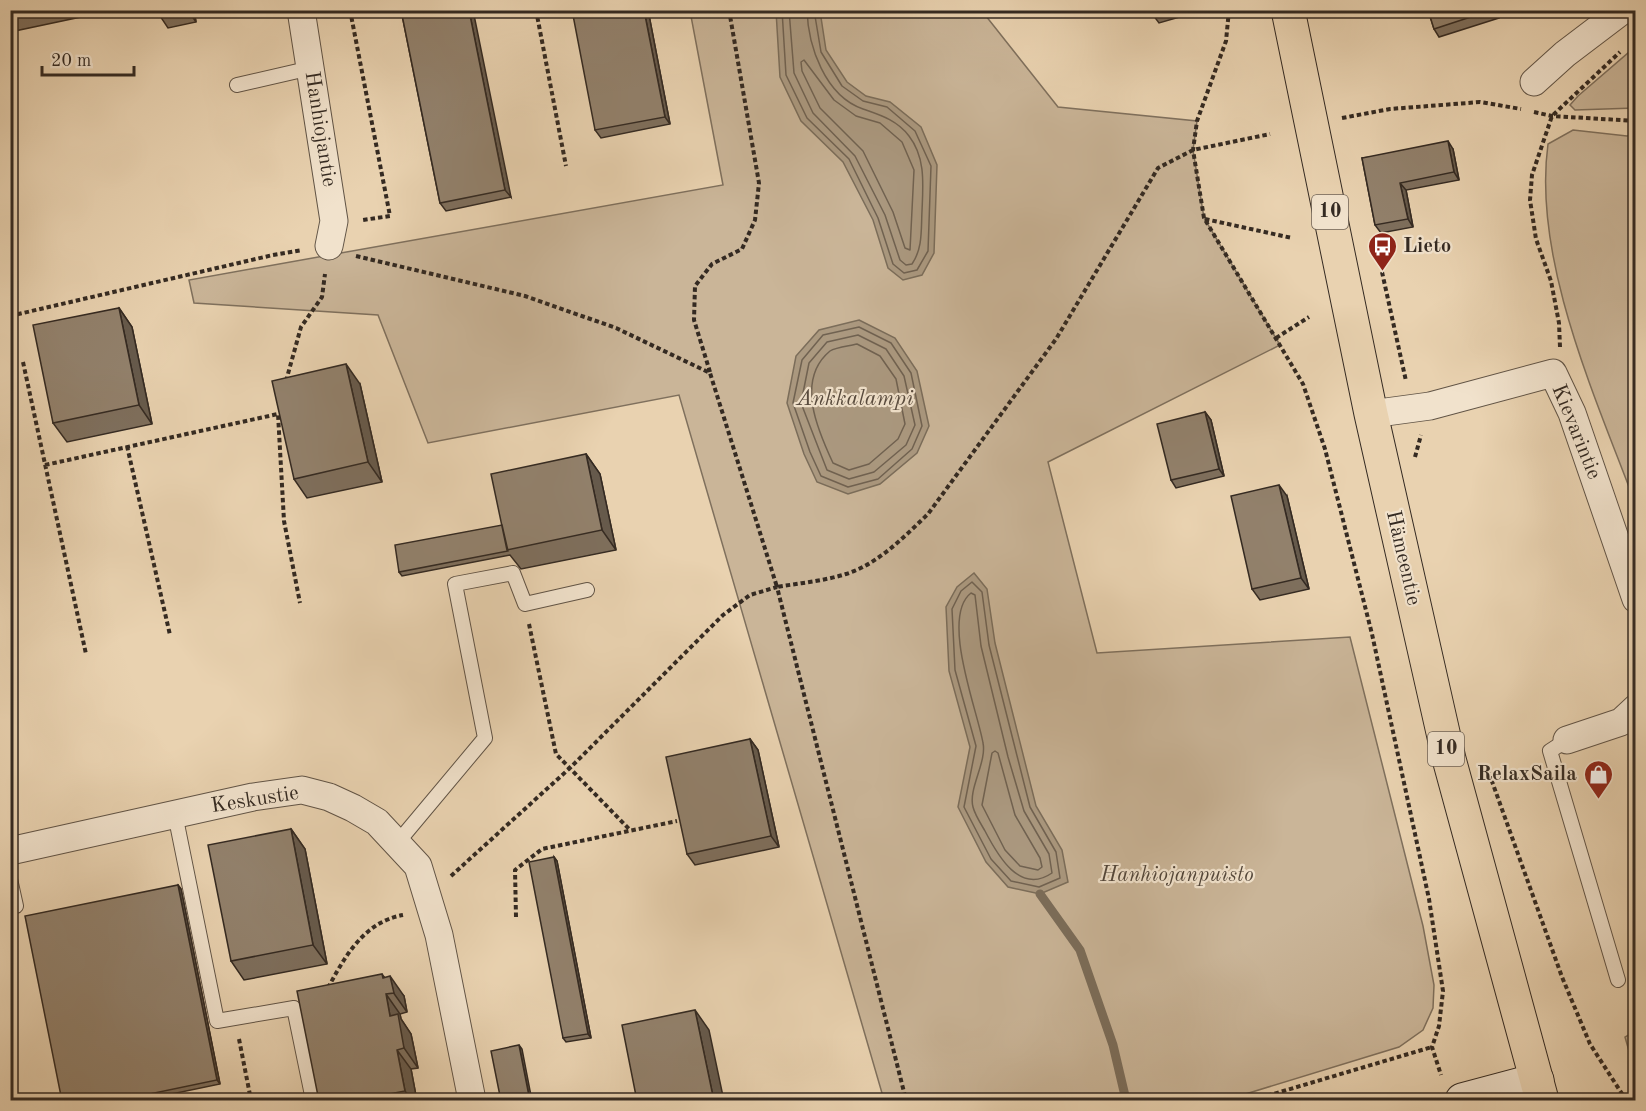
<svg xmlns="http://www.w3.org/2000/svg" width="1646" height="1111" font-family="'Old Standard TT',serif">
<rect width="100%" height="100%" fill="#e9d2b0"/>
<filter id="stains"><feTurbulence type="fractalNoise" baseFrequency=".00333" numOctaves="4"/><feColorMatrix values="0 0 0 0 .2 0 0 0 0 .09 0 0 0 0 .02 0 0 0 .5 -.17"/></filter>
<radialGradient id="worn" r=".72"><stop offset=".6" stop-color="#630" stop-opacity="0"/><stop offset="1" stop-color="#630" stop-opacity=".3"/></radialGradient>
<!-- green -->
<path fill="#cab598" stroke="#7f705d" stroke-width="1.5" d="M690,11H982L1058,107L1197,121L1193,150L1204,218L1280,345L1048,462L1097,653L1350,637L1423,926L1434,985L1433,1008L1423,1030L1399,1047L1226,1100H884L679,395L428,443L378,315L194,303L189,280L723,185Z
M1635,47V108L1575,110L1570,105L1578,96Z
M1573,130L1627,136L1635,134L1636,486L1629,487C1590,385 1533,254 1548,144Z
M1635,1031V1072L1625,1037Z"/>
<!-- water -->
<path fill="#ab9980" stroke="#7b6d5a" stroke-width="1.5" d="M776,11H820L826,50L847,82L866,96L890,102L921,127L937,165L934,253L922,275L903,280L888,268L873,220L843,162L801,121L780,77Z
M859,320L895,338L917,371L929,426L917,453L880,484L848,494L817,482L804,454L787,403L796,356L819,330Z
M974,573L987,589L995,643L1036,806L1062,850L1068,882L1040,894L1008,887L986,862L958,807L970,747L949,671L946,607L957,587Z"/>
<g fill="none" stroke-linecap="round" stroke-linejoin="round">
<!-- shore -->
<path stroke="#706251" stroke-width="1.5" d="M782,10L786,75L807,118L849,159L878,218L893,264L904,273L917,270L928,251L931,166L915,131L887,107L863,101L842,86L821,52L814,10
M789,10L794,73L813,113L855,156L885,215L900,260L906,265L912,264C923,248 921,229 922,211C923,185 926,158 909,136C897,120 880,115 863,109C825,96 808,46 807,10
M804,60L834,100L856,116L880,123L902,142L914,170L910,250L905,248L893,212L863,151L820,108L802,71L801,62Z
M859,327L891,343L911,373L922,426L912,449L878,479L848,487L821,476L810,452L793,403L802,360L823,335Z
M858,335L886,349L904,376L915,425L906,445L874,472L849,479L827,470L801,403L809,363L827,342Z
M857,344L880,356L896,379L905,424L898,439L869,464L849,470L833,463C818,431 795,380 830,351C836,347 849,346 857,344Z
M972,582L982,592L989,645L1030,807L1056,852L1060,878L1039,887L1011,881L991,859L964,807L976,746L955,670L952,609L961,591Z
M971,593L975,595L981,646L1008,757L1024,811L1049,854L1052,873C1020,895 998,856 985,831C981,824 975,815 973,807C968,789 987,762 983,743C978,712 940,617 971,593Z
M995,751L998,753L1015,815L1040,858L1042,867L1038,870L1020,866L1005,850L982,805L992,753Z"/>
<!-- stream -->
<path stroke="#7b6d5a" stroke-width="9" d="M1040,894L1080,950L1113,1045L1126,1100"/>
<defs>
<path id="lane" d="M237,85L311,68
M1567,740L1550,751L1618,980
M175,814L217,1021L294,1008L313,1100
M398,842L485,738L455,584L513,573L525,604L587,590
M10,879L16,906L10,907"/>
<path id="street" d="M301,10L334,221L329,246
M1534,82L1565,54L1623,10
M1371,414L1430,406L1553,373L1572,413L1636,599
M1567,740L1621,722L1636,708
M10,851L253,797L302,790L329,797L353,808L377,822L418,866L439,935L472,1100"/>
<path id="secondary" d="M1462,1100L1537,1080"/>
<path id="highway" d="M1288,10L1371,414L1449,759L1542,1100"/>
</defs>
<!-- lane casing -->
<use href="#lane" stroke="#615446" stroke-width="16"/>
<!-- street casing -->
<use href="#street" stroke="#615446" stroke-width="29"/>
<!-- secondary casing -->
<use href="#secondary" stroke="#342a22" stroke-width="35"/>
<!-- highway casing -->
<use href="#highway" stroke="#342a22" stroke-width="35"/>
<!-- path -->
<path stroke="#342a22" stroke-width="4" stroke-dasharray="4.5 3" stroke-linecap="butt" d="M350,10L390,216L363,220
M536,10L566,166
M1229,10L1226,41L1197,121L1193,150L1204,218L1303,384L1325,449L1372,634L1429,899L1443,991L1439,1026L1432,1047L1441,1075
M1534,112L1552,116L1636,121
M1342,118L1390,109L1480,102L1521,109
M1205,219L1292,238
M356,256L525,296L616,328L710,373L777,587C800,583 824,581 846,574C878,564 904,537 928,514L1056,339L1158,168L1193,150L1270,134
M1382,272L1406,381
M10,316L273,255L302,250
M1276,338L1309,317
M1560,347L1559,323L1551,281L1536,239L1530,200L1532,175L1552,116L1620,52
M23,362L86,654
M710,372L694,320L695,286L712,264L742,249L755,220L759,183L729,10
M286,381L301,327L322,297L325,274
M127,446L170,635
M1415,457L1421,435
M45,465L278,414L284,521L300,603
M529,624L556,754L630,830
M1489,773L1562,977L1590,1044L1626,1100
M451,876L571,767L723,615L750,595L777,587L906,1100
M516,917L515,870L542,849L677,821
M328,988C345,956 364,922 403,915
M239,1039L251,1100
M262,1100L291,1095
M1253,1100L1432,1047"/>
<!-- lane -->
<use href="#lane" stroke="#f1e2cc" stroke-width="14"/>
<!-- street -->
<use href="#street" stroke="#f1e2cc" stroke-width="27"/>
<!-- secondary -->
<use href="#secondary" stroke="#f1e2cc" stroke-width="33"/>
<!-- highway -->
<use href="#highway" stroke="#e9d2b0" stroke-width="33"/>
</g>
<!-- wall -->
<path fill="#7e6f5d" stroke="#342a22" stroke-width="1.5" d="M10,10H114L10,32Z
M157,10H194L196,22L168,28L158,13Z
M401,10L511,197L446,211L440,203Z
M648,10L670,124L601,138L595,130Z
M1152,10H1196L1197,12L1159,23L1153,15Z
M1428,10H1496L1499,18L1439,37L1434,29Z
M1453,149L1459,180L1406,190L1413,227L1381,233L1375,225L1362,158Z
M119,308L132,327L152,424L67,442L53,423Z
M360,384L382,482L307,498L294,479Z
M1205,412L1211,420L1224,476L1176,488L1171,480Z
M586,454L600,474L616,550L521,569L510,555L402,576L399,572L502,525Z
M1287,496L1309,589L1260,600L1252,589Z
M750,739L758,750L779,847L695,865L687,854Z
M291,829L305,849L327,964L244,980L231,961Z
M554,857L557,861L591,1038L566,1042L563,1038Z
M178,885L181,889L220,1084L138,1101H62Z
M384,977L404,996L407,1012L400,1014L401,1019L411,1034L418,1068L411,1069L417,1101H319Z"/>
<!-- shaded-wall -->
<path fill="#665a4c" stroke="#342a22" stroke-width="1.5" d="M188,10H194L196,22Z
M469,10H473L511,197L505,190Z
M644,10H648L670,124L665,117Z
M1448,141L1453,149L1459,180L1454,172Z
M1400,183L1406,190L1413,227L1408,219Z
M119,308L132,327L152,424L139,405Z
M346,364L360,384L382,482L368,462Z
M1205,412L1211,420L1224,476L1219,469Z
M586,454L600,474L616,550L602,530Z
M1279,485L1287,496L1309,589L1301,578Z
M750,739L758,750L779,847L771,836Z
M291,829L305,849L327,964L313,945Z
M554,857L557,861L591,1038L588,1034Z
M178,885L181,889L220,1084L217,1080Z
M382,974L393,990L390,976L404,996L407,1012L383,978Z
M386,994L400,1014L401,1019L411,1034L418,1068L404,1048L390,1016Z
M695,1010L709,1030L724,1101H714Z
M519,1045L522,1049L532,1101H530Z
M397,1050L411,1069L417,1101H412L405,1091Z"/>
<!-- building -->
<path fill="#92816c" stroke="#342a22" stroke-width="1.5" d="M10,10H34L10,15Z
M157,10H172L158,13Z
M401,10H469L505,190L440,203Z
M572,10H644L665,117L595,130Z
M1152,10H1170L1153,15Z
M1428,10H1492L1434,29Z
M1448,141L1454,172L1400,183L1408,219L1375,225L1362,158Z
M119,308L139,405L53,423L33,325Z
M346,364L368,462L294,479L272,381Z
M1205,412L1219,469L1171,480L1157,424Z
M586,454L602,530L507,550L491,474Z
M1279,485L1301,578L1252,589L1231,496Z
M502,525L508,551L399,572L395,545Z
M750,739L771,836L687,854L666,757Z
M291,829L313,945L231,961L208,845Z
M554,857L588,1034L563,1038L529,862Z
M178,885L217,1080L116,1101H62L25,916Z
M382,974L383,978L390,976L394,993L386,994L390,1016L398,1014L404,1048L397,1050L405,1091L353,1101H319L297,991Z
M695,1010L714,1101H637L622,1025Z
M519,1045L530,1101H501L491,1051Z"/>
<!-- icons -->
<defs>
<symbol id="bus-pin" viewBox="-11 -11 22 30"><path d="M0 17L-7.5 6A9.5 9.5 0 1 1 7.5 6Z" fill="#8f2418" stroke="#f1e2cc"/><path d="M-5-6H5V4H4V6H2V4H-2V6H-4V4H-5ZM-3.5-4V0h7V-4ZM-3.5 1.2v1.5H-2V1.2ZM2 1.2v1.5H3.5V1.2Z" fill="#fff"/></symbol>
<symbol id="shop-pin" viewBox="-11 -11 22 30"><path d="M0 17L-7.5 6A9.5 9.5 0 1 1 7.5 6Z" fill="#8f2418" stroke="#f1e2cc"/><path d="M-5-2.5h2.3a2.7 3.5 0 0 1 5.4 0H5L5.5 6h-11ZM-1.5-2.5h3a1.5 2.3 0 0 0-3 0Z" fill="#fff"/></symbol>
</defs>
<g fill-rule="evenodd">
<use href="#bus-pin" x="1366" y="230" width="33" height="45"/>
<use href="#shop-pin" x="1582" y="758" width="33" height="45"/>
</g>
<g text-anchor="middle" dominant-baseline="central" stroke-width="4.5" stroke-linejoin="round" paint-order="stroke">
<!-- shield labels -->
<g fill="#f1e2cc" stroke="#6d6155" stroke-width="1.5">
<rect x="1312" y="195" width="36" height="34" rx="4.5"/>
<rect x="1428" y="732" width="36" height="34" rx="4.5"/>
</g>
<g font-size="20" font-weight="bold" fill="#342a22">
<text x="1330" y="212">10</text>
<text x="1446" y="749">10</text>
</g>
<!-- street labels -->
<g font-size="21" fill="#342a22" stroke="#f1e2cc">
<text transform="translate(320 129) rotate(81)">Hanhiojantie</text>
<text transform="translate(1576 432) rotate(68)">Kievarintie</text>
<text transform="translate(1403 558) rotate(77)">Hämeentie</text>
<text transform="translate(255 800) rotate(-9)">Keskustie</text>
</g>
<!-- poi labels -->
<g font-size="21" font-weight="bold" fill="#342a22" stroke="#f1e2cc" text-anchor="start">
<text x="1403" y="246">Lieto</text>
<text x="1577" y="774" text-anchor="end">RelaxSaila</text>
</g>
<!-- park labels -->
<g font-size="21" font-style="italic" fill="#52463a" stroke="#f1e2cc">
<text x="1177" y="875">Hanhiojanpuisto</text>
</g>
<!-- water labels -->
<g font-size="22" font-style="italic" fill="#584b3e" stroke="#f1e2cc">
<text x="855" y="399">Ankkalampi</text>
</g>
</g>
<!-- margin -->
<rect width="1646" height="1111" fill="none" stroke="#e9d2b0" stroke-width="36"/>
<rect x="12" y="12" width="1622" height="1087" fill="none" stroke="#342a22" stroke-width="3"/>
<rect x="18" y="18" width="1610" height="1075" fill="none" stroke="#342a22" stroke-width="1.5"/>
<!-- scale -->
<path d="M42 66v9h92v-9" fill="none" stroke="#342a22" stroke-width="3"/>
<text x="51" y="66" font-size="18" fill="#342a22" stroke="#f1e2cc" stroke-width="4.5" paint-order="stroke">20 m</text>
<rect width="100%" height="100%" filter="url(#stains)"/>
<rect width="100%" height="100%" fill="url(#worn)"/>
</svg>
